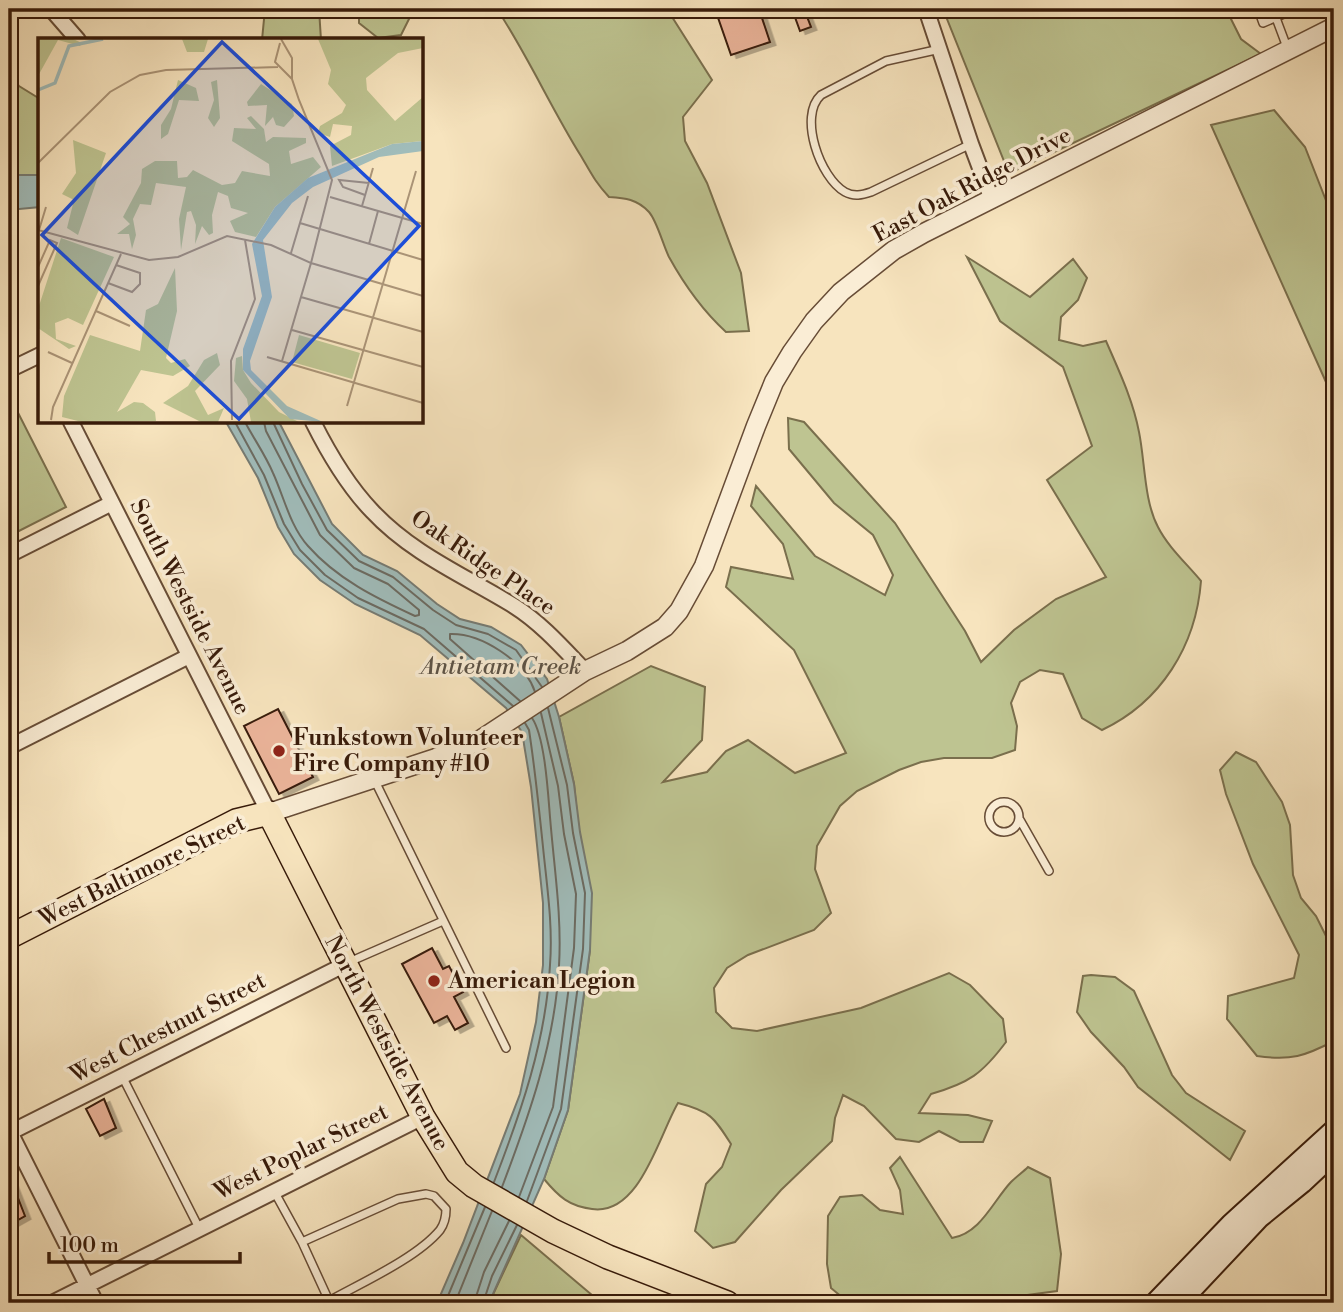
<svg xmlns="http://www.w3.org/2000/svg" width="1343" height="1312" font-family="'Libre Bodoni',serif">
<defs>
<filter id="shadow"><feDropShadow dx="5.5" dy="3" stdDeviation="0" flood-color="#0004"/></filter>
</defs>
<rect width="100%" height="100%" fill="#f7e4be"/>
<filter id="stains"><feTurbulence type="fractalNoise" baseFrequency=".00286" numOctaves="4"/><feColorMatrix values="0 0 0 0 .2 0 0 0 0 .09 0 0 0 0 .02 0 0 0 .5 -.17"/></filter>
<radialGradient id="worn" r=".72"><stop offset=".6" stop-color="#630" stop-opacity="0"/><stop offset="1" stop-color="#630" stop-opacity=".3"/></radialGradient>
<!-- green -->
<path fill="#bec491" stroke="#7a6f4d" stroke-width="2" d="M265,9H319L321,40H262Z
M359,9H414L401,35L378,38L359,23Z
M497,9H667L712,80L683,117L685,141L707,183L741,273L749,331L726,332C702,310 685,286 669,257C663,245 657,221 649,212C637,199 625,198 609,197C595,182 591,173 581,156C551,108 528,56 497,9Z
M943,9H1226L1241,39L1261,54L1014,171L1006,166Z
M9,75L19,86L40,99V175H9Z
M1274,110L1305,147L1334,221V400L1211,125Z
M967,257L1030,297L1073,259L1087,278L1078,300L1061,317L1059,340L1083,346L1106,341C1119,371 1133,400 1139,432C1145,461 1144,501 1158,527C1168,547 1187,564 1201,581C1196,646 1161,702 1102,730L1082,718L1063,674L1040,670L1020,682L1011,703L1017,726L1015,750L992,758H944L921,762L899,770L857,791L840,806L817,846L815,869L831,913L814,930L748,955L727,968L714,988L716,1012L732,1028L757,1031L861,1008L949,973L970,985L1003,1019L1006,1042C982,1074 969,1083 931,1094L919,1113L968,1115L992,1121L983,1142H960L939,1131L919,1142L896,1139L864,1106L843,1095L835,1118L832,1141L781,1190L735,1242L713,1248L695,1231L706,1184L722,1167L731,1144C714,1117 710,1111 678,1103C659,1135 640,1216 592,1209C569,1206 559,1197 544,1179L568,1110L590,950L574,784L559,717L651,666L705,687L702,740L663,782L707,772L726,751L748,740L795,773L846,753L794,650L726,587L731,567L793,579L783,544L751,506L756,486L815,556L885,595L893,575L873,535L834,503L789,449L788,418L804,422L895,523L965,631L981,662L1014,630L1056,599L1106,577L1047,480L1092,446L1063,367L1000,321Z
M9,395L66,507L9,536Z
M1236,752L1256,762L1282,802L1290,825L1293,875L1301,898L1316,916L1334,952V1041C1305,1056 1291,1061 1257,1056L1227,1019L1228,996L1294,978L1299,955L1253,864L1226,794L1220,770Z
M1091,975L1115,977L1134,991L1172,1075L1186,1093L1245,1131L1230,1160L1138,1087L1124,1067L1091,1032L1077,1012L1083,976Z
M900,1157L952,1238C981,1233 993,1201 1011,1182C1016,1177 1023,1172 1028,1167L1050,1178L1061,1254L1057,1291L967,1303H849L831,1288L827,1264L828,1216L840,1197L862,1195L880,1210L903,1214L900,1190L890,1168Z
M521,1235L599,1301L598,1303H489Z"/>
<!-- water -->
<path fill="#a0bcba" stroke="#767b73" stroke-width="2" d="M9,175H40V207L9,210Z
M226,422H279L332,524L363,555L397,571L437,604L460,619L491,627L521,645L547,679L559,717L574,784L580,832L592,893L590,950L568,1110L544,1179L489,1303H437L463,1243L520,1094L536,1022L543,965V903L531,787L522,732L506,708L420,635L355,604L320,580L294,554L278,527L258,478Z"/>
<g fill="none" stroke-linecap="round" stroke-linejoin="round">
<!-- shore -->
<path stroke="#6c6b62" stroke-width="2" d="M235,422L264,475L284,524L300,550L325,575L358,598L424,629L513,706
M245,422C254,439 266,456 273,473C284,497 290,526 308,546C337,579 376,598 415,616L419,615V610L388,584L354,568L320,535L266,431L264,422
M273,422L302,484L327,530L359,561L393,577L433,610L456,625L488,634L516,650L542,687
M520,701L450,639V634C481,633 525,661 535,692
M494,1182C521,1112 546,1041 550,965C553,925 547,887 543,847C539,808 535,769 529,730L525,723
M502,1187C529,1116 555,1043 559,966C562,916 554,867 550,817C548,793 545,737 532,718
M519,1197L553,1107L574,948L576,894L564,834L558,786L541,713
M527,1201L561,1109L583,949L585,893L573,833L567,785L548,708
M445,1303L485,1207
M455,1303L492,1211
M474,1303L484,1272L509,1221
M483,1303L492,1276L517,1225"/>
</g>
<!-- building -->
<path fill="#ebb49a" stroke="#371a09" stroke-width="2" filter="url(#shadow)" d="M715,9H759L770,42L731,55Z
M792,9H804L811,27L800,31Z
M278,709L313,777L279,794L244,726Z
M432,948L443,969L449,966L463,992L454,997L468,1023L455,1030L447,1016L434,1023L402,964Z
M104,1099L116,1128L100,1136L86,1109Z
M9,1175L25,1216L9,1225Z"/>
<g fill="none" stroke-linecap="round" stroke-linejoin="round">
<defs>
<path id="service" d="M1258,9L1263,23L1295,9
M1276,18L1288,50
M940,49L886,61L821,95C798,116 820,178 845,192C854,197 862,195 871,192L971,144
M374,779L506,1048
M989 817a15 15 0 1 1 30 0a15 15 0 1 1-30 0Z
M1020,820L1049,871
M349,962L443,921
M122,1076L199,1228
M274,1191L302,1242L330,1303
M302,1242L398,1199L426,1194L434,1196L446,1209C446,1217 445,1223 440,1230C417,1258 361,1283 329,1301"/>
<path id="minor" d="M51,9L78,40
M926,9L971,144L992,200
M9,370L40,355
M71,422L269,813
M313,422C329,454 347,485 372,511C412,554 465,576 514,606C541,623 563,648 585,671
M9,555L112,503
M9,747L189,656
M9,1130L96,1303
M9,1133L346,964
M52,1303L423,1117"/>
<path id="tertiary" d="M269,813L436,758L477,742L585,671L627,651L665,627L679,611L704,566L756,426L774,382L792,352L814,321L841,292L894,250L924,233L1334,27"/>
<path id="secondary" d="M1155,1303L1231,1224L1334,1130
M1179,1303L1259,1218L1302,1183L1334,1153"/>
<path id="primary" d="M9,937L236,821L269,813L423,1117L457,1172L474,1186L553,1231L608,1257L727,1303"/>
</defs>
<!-- service casing -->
<use href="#service" stroke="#674c36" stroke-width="10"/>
<!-- minor casing -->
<use href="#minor" stroke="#674c36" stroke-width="18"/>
<!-- tertiary casing -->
<use href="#tertiary" stroke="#674c36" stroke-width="21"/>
<!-- secondary casing -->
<use href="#secondary" stroke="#371a09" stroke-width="23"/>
<!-- primary casing -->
<use href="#primary" stroke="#371a09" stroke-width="26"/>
<!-- service -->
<use href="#service" stroke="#faedd5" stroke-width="7"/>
<!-- minor -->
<use href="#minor" stroke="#faedd5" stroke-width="14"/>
<!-- tertiary -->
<use href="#tertiary" stroke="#faedd5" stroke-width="18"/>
<!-- secondary -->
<use href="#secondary" stroke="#faedd5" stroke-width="19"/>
<!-- primary -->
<use href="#primary" stroke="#f7e4be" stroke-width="23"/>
</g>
<!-- markers -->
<g fill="#8f2418" stroke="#faedd5" stroke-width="2.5">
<circle cx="279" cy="751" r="7"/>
<circle cx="434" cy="981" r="7"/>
</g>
<g text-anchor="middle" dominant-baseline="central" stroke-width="7" stroke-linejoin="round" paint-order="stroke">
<!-- street labels -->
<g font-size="23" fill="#371a09" stroke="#faedd5">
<text transform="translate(972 185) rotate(-28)">East Oak Ridge Drive</text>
<text transform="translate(483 563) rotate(34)">Oak Ridge Place</text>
<text transform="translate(190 607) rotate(63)">South Westside Avenue</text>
<text transform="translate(142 871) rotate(-26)">West Baltimore Street</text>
<text transform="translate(168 1028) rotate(-27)">West Chestnut Street</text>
<text transform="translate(387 1043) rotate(62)">North Westside Avenue</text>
<text transform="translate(301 1152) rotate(-26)">West Poplar Street</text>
</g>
<!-- poi labels -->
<g font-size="23" font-weight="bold" fill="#371a09" stroke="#faedd5" text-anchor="start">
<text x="293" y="738">Funkstown Volunteer<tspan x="293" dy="26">Fire Company #10</tspan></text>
<text x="448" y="981">American Legion</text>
</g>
<!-- water labels -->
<g font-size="24" font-style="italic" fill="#5c5347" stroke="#faedd5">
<text x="501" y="667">Antietam Creek</text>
</g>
</g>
<!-- overview -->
<g transform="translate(38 38)">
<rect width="385" height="385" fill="#f7e4be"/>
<path d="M1,1H35L44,5L42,8L20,2L0,38ZM144,1H170L166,14H149ZM280,1H385V10L360,15L328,40L329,52L357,83L385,59V103L354,106L294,128L292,108L313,97L314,88L295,86L292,99L280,95L282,88L304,75L308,67L290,46L293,32ZM140,42L158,50L161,63L141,62L130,96L123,101V87L133,71ZM179,42L182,80L176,89L170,80L176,62L173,44ZM223,46L254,66L256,78L246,89L238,87L235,79L227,88L229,67L210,68L209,64ZM213,78L226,91L228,104L235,99L268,100V105L251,113L253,126L275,119L283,129L237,169L218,199L197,194L192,183L210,175L193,170L190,158L180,154L174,177L175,195L171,197L164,188L157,206L158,187L153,173L149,174L143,212L141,181L148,149L118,145L113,167L102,166L95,181L98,197L94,211L91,196H79L92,186L85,179L103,145L104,131L117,123H139L140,140L149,139L155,132L184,147L197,145L204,133L232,138L231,126L194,103L196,90L218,91L209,80ZM35,102L68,115L40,197L29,190L36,162L24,156L38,135ZM23,200L76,219L45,287L30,280L17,285L18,301L38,308L31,311L0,290V271ZM137,230L139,273L128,320L133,325L147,321L152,328L135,338L103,332L79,374L96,364L105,365L117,374L118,383L44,384L24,379L26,358L52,297L102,313L108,272L120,266ZM261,297L322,315L314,341L254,324ZM179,315L182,327L157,353L170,377L186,370L180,384H163L125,365L150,348L166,322ZM204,318L205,332L213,345L241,374L261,384H213L209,361L196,343L198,320Z" fill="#bec491"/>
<path d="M385,103V113L341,119L275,149L254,165L225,202L234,259L212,323L213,332L249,368L285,384L252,381L205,332V311L224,258L214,206L237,169L270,140L354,106Z" fill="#a0bcba"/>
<path fill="none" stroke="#a0bcba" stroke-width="3.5" d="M0,52L17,45L31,8L65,1"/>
<path fill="none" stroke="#aa9376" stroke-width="2" d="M243,1L254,20V41L261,62L294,142L273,225L385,258M242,5L237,24L254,41M0,125L72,54L102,37L128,32L240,29M327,157L305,149L301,142L331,145M292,159L385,186M324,168L335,130M262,185L385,222M0,192L111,222L140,219L189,198L233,207L273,225L244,323M1,192L8,169M331,206L340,173M253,215L270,158M0,229L12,202L19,205L0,248M70,245L94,254L102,246V235L78,227M263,259L385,294M58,273L92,288M254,292L385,329M10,314L34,325M229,319L385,365M309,368L378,133M13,382L15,369L83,216M194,382L193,323L217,261L207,202"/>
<path fill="#1d4ed8" fill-opacity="0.15" stroke="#1d4ed8" stroke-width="3.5" d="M184,4L381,188L201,381L4,197Z"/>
<rect width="385" height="385" fill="none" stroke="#371a09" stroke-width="3.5"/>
</g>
<!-- margin -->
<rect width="1343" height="1312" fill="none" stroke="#f7e4be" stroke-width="35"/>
<rect x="10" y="10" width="1322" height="1291" fill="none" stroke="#371a09" stroke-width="3.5"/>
<rect x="18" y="18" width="1308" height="1277" fill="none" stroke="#371a09" stroke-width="2"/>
<!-- scale -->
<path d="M49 1252v10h191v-10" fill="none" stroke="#371a09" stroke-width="3.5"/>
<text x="60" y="1252" font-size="21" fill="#371a09" stroke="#faedd5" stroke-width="5" paint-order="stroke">100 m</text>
<rect width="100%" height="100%" filter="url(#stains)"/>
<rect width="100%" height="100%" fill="url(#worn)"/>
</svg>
